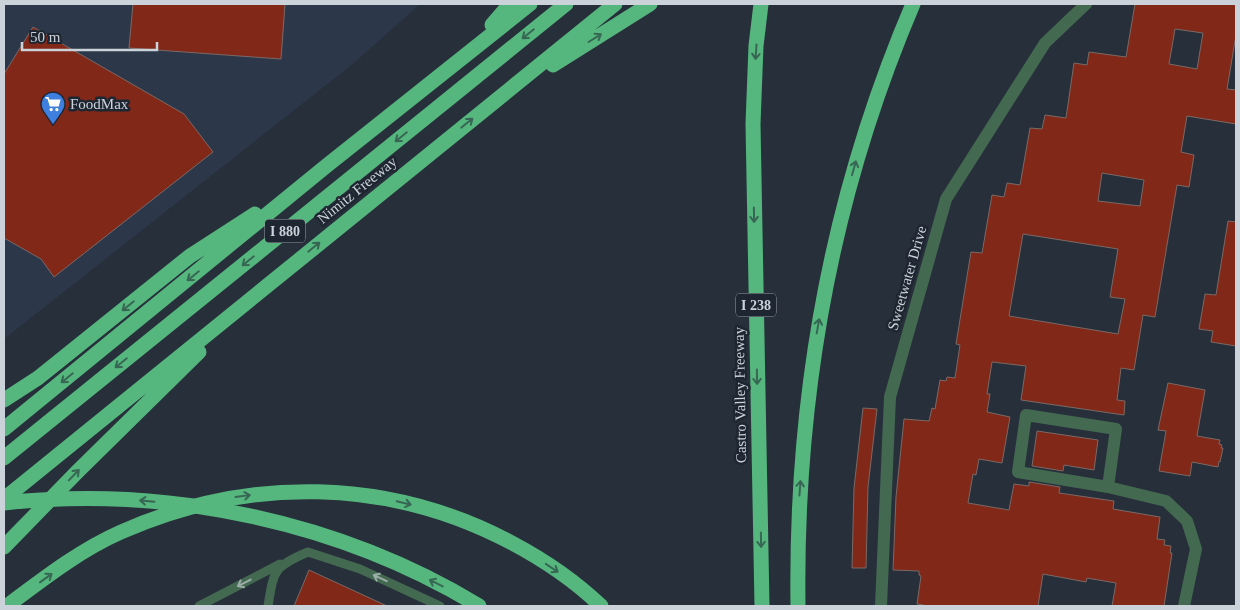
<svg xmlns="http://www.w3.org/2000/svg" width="1240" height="610" font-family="'Times New Roman',serif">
<rect width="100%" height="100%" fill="#272f3b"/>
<!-- built -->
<path fill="#2c3849" d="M4,4H420L354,63L4,339Z"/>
<!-- building -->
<path fill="#812818" stroke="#7b6965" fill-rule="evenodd" d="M133,4H285L281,59L129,48Z
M1135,4H1236V35L1227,89L1236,90V124L1187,116L1181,152L1194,155L1189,187L1177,185L1155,317L1143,315L1134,370L1121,368L1117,400L1125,401L1124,415L1021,400L1026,366L992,362L987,394H990L987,412L1010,417L1002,463L979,459L976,475L973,474L968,503L1009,510L1014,484L1029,486V482L1060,487L1059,493L1114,501L1113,509L1160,517L1157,539L1165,540L1164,545L1171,546L1170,553H1172L1164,606H1112L1116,583L1087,578L1086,582L1043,574L1038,606H924V605L917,604L921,576L919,575V571L893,570L896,497L904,419L929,421L932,408L935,409L940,380L946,381L947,377L955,378L960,345L956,344L971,252L982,253L992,195L1004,197L1007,183L1020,185L1030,128L1042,129L1045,115L1066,118L1074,63L1087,65L1089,52L1126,57ZM1175,29L1203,33L1197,69L1169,64ZM1102,173L1144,180L1140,206L1098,201ZM1023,234L1118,249L1110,297L1125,299L1118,334L1009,316Z
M33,27L184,114L213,152L54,277L41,259L4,238V74Z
M1228,221L1236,222V346L1211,342L1213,331L1199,329L1205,294L1216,295Z
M1168,383L1205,390L1197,436L1220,440L1219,444L1222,445L1221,448H1223L1220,462L1219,461L1218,467L1192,462L1190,476L1159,471L1166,431L1158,430Z
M863,408L877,409L868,487L866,568H852L854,488Z
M1037,431L1098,440L1094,470L1064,465L1063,471L1032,466Z
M309,570L387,606H294Z"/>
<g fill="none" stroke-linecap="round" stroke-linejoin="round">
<!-- lane -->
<path stroke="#446951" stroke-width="9" d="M199,606L280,564
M268,606C274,570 273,567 308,552L360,569L440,606"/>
<!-- street -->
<path stroke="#446951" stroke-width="12" d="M1026,415L1116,429L1108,487L1018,472Z
M1108,487L1166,501L1187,521L1196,549L1184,606
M881,606L890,397L946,199L1045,43L1086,4"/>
<!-- highway -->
<path stroke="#55b77e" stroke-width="15" d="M761,4L756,46L753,124L762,606
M492,25L510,4
M553,65L650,4
M4,400L38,378L190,256L255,214
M4,429L325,167L530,4
M4,458L566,4
M4,499L615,4
M4,547L77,472L199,352
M7,606C43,579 80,550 121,532C248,476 388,477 512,543C544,560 575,581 601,606
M798,606C795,397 831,196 913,4"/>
<!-- highway-bridge -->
<path stroke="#55b77e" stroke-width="15" d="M4,503C166,485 339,521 479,606"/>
</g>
<!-- one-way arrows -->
<defs><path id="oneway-shaft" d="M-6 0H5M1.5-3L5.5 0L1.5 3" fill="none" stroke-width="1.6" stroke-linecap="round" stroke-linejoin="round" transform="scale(1.25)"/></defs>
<g stroke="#376754">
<use href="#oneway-shaft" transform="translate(528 34) rotate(141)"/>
<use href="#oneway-shaft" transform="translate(595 38) rotate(-32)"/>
<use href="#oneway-shaft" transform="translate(756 52) rotate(94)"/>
<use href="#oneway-shaft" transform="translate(467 123) rotate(-39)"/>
<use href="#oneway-shaft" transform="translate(401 137) rotate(141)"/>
<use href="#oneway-shaft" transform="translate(854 168) rotate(-74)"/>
<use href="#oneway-shaft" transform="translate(754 215) rotate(89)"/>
<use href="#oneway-shaft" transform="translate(314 247) rotate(-39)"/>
<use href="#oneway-shaft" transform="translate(248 261) rotate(141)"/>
<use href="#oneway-shaft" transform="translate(193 276) rotate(141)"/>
<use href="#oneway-shaft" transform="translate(128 306) rotate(141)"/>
<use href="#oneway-shaft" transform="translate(818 326) rotate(-80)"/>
<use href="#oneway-shaft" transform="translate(121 363) rotate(141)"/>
<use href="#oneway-shaft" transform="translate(757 377) rotate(89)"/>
<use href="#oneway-shaft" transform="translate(67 378) rotate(141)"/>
<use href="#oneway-shaft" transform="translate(74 475) rotate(-46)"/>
<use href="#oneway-shaft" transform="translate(800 488) rotate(-86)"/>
<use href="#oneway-shaft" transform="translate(243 496) rotate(-8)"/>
<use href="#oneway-shaft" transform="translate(147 501) rotate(-175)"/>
<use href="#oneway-shaft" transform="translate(404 503) rotate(13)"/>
<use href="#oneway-shaft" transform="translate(761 540) rotate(89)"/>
<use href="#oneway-shaft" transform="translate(552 568) rotate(34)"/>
<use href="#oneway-shaft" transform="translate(46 578) rotate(-36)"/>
<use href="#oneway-shaft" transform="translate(436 583) rotate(-153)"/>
</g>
<g stroke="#9cada9">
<use href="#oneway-shaft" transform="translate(380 578) rotate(-155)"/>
<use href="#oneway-shaft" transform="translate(244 583) rotate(153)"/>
</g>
<!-- icons -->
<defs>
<symbol id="supermarket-pin" viewBox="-11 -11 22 30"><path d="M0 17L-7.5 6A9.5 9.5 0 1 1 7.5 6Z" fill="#3f7fe0" stroke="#1e2631"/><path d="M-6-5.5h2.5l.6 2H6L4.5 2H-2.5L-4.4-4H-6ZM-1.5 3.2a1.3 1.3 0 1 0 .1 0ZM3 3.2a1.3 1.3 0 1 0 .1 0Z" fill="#fff"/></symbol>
</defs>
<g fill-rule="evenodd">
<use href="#supermarket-pin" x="39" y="90" width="28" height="38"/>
</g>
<g text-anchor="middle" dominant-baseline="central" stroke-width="5" stroke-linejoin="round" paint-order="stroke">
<!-- shield labels -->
<g fill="#1e2631" stroke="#989ea7" stroke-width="1">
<rect x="265" y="219.5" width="40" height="23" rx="4"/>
<rect x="736" y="293.5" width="40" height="23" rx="4"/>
</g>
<g font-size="14" font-weight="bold" fill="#ccd2d9">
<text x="285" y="231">I 880</text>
<text x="756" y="305">I 238</text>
</g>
<!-- poi labels -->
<g font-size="15" fill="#ccd2d9" stroke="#1e2631" text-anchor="start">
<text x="70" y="104">FoodMax</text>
</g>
<!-- street labels -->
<g font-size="15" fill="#ccd2d9" stroke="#1e2631">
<text transform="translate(357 190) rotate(-39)">Nimitz Freeway</text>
<text transform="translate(907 278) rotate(-74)">Sweetwater Drive</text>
<text transform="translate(740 395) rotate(-91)">Castro Valley Freeway</text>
</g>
</g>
<!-- border -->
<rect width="1240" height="610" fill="none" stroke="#ccd2d9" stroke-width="10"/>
<!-- scale -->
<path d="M22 42v8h135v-8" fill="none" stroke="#ccd2d9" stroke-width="2.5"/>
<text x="30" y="42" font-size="15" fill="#ccd2d9" stroke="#1e2631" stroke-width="4" paint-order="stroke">50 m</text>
</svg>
